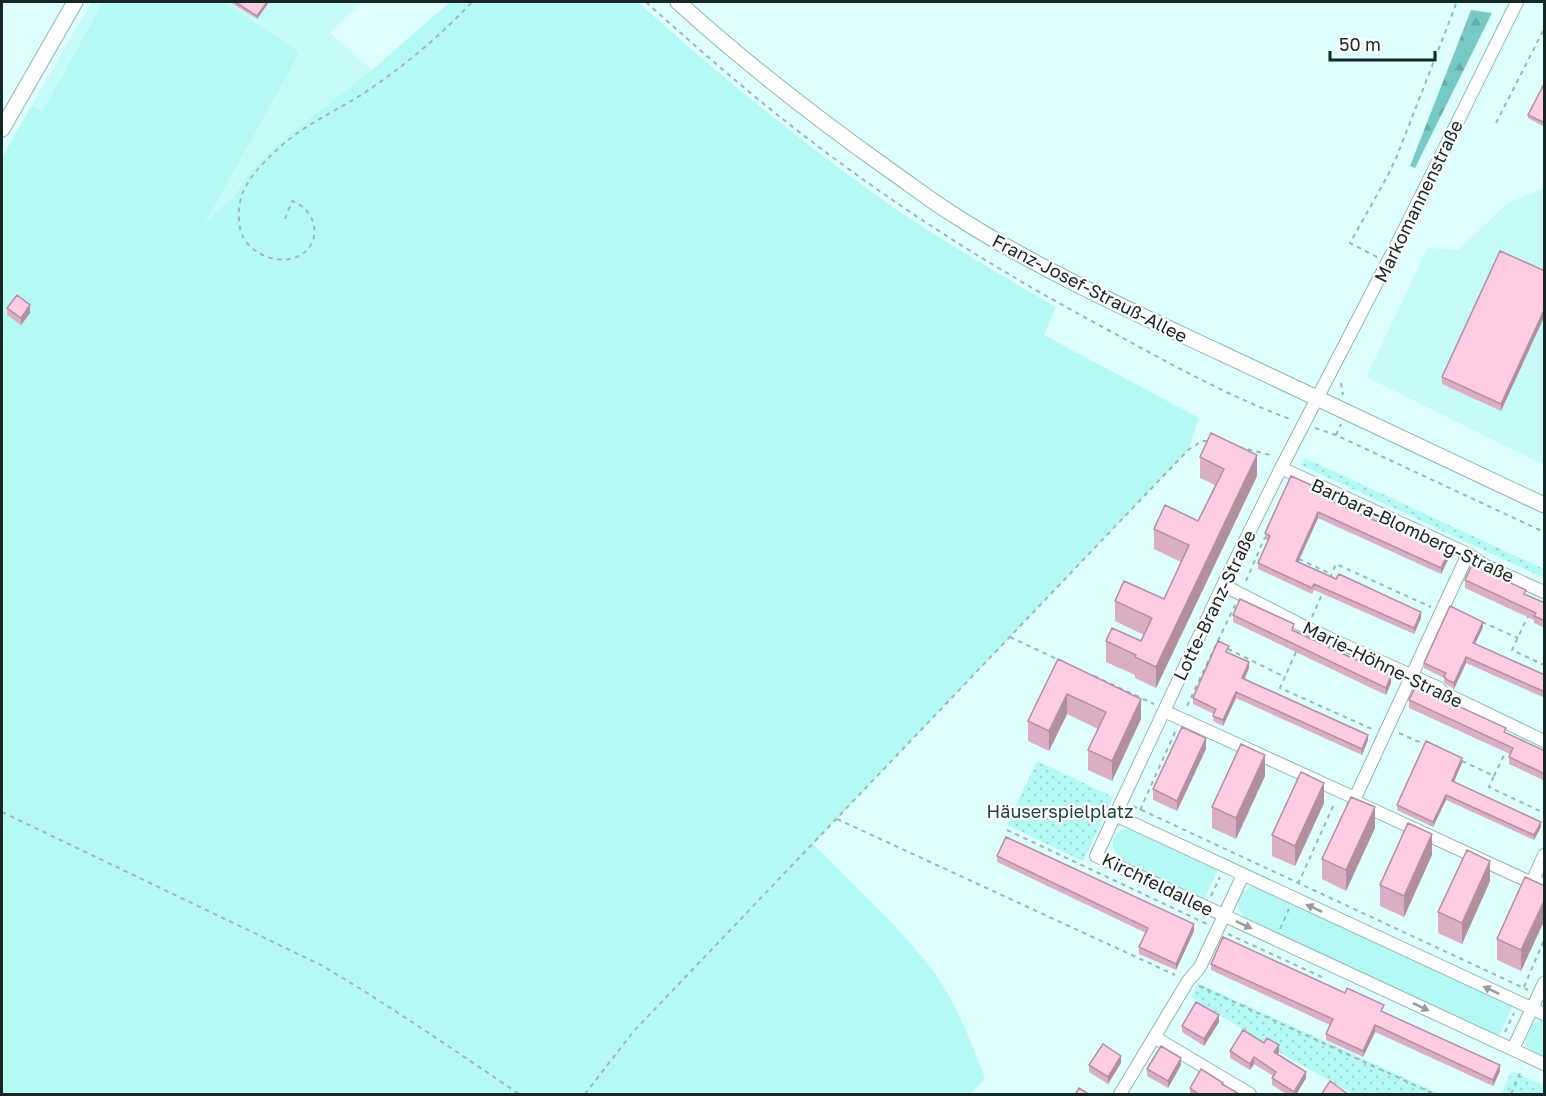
<svg xmlns="http://www.w3.org/2000/svg" width="1546" height="1096" font-family="'Golos Text',sans-serif">
<defs>
<pattern id="forest-firs" width="22" height="20" patternUnits="userSpaceOnUse" patternTransform="scale(1.5)"><rect width="22" height="20" fill="#78c9c5"/><path d="M5 1l3.5 6h-7zM16 11l3.5 6h-7z" fill="#67aca9"/></pattern>
<pattern id="park-dots" width="8" height="8" patternUnits="userSpaceOnUse" patternTransform="scale(1.5)"><rect width="8" height="8" fill="#b5f9f5"/><path d="M2 2h.1M6 6h.1" fill="none" stroke="#9bd5d2" stroke-width="1.8" stroke-linecap="round"/></pattern>
</defs>
<rect width="100%" height="100%" fill="#defffd"/>
<!-- built -->
<path fill="#c7fbf8" d="M91,2H103L42,112L32,105Z
M223,2H361L330,33L372,70L282,140L262,159L248,174L236,194L202,227L300,52Z
M1544,188V465L1366,377L1428,248L1458,250L1508,203Z"/>
<!-- grass -->
<path fill="#b5f9f5" d="M103,2H223L300,52L204,225L236,194L248,174L262,159L282,140L372,70L450,2H638C718,75 804,144 893,207C946,243 1001,275 1056,307L1044,335L1199,418L1188,450L813,844C853,885 902,928 936,975C958,1006 971,1043 985,1078L971,1094H2V157L32,105L42,112Z
M1125,829L1138,831L1218,869L1204,900L1125,864C1113,854 1105,836 1125,829Z
M1253,886L1259,888L1513,1005L1499,1036L1247,920C1233,909 1236,891 1253,886Z
M1542,1019L1544,1020V1057C1539,1054 1530,1052 1527,1046C1521,1036 1532,1021 1542,1019Z"/>
<!-- forest -->
<path fill="url(#forest-firs)" d="M1471,10L1492,13L1415,168L1410,166Z"/>
<!-- park -->
<path fill="url(#park-dots)" d="M1305,458L1544,569V578L1301,465Z
M1037,761L1113,797L1083,861L1007,825Z
M1198,983L1440,1094H1353L1279,1052L1191,997Z
M1512,1071L1544,1086V1094H1501Z"/>
<g fill="none" stroke-linecap="round" stroke-linejoin="round">
<defs>
<path id="minor" d="M1517,2L1401,236L1281,468L1223,585L1096,856L1544,1064
M1281,468L1468,554L1486,566L1544,592
M1223,585L1307,628L1439,688L1442,692L1544,741
M1164,711L1355,798L1354,801L1532,883L1533,880L1544,885
M1355,798L1468,554
M1115,815L1544,1014
M1533,880L1544,855
M1154,1037L1250,1094
M1513,1049L1544,983
M1120,1094L1188,981L1200,967L1243,875"/>
<path id="tertiary" d="M678,2C744,62 815,117 888,169C910,184 931,201 954,215C1038,269 1129,310 1219,352C1328,403 1436,454 1544,505
M2,129L75,2"/>
</defs>
<!-- minor casing -->
<use href="#minor" stroke="#8eb6b4" stroke-width="14"/>
<!-- tertiary casing -->
<use href="#tertiary" stroke="#8eb6b4" stroke-width="17"/>
<!-- path -->
<path stroke="#9ab5b3" stroke-width="2" stroke-dasharray="4.5 4.5" stroke-linecap="butt" d="M646,2C695,46 745,90 798,131C864,182 934,230 1007,273C1040,293 1075,312 1110,331C1169,363 1229,397 1293,420
M1496,123L1544,29
M285,219L292,201C303,205 312,214 314,226C316,234 313,242 309,248C291,269 255,259 243,237C237,225 238,204 243,192C251,174 266,160 280,147C304,125 334,112 361,95C401,69 439,37 472,2
M1377,257L1350,243L1387,177L1397,156L1455,7L1456,2
M1341,383L1343,395
M1315,428L1336,435L1544,532
M1336,435L1341,424
M1239,447L1274,456
M1299,559L1331,574
M1330,578L1336,564L1431,607
M1246,581L1265,537
M1529,614L1512,650L1544,665
M1312,617L1323,592
M1482,622L1518,638
M1010,637L1059,660
M1228,649L1285,677
M1296,652L1280,688L1372,729
M1094,676L1154,704
M1187,706L1235,605
M1399,733L1426,745
M1462,761L1494,776L1489,787L1544,813
M1494,776L1506,751
M1133,806L1528,990
M1140,810L1176,730
M2,812L321,965C389,1005 454,1050 519,1094
M837,819L1175,975
M1007,830L1207,924
M1298,884L1335,802
M1211,896L1220,877
M1280,929L1289,909
M1228,934L1324,978
M1199,986L1434,1094
M1524,987L1544,940
M1505,1032L1514,1013
M585,1094L633,1032L1188,450L1202,441H1210
M1511,1094L1522,1069"/>
<!-- minor -->
<use href="#minor" stroke="#fff" stroke-width="12"/>
<!-- tertiary -->
<use href="#tertiary" stroke="#fff" stroke-width="15"/>
</g>
<!-- wall -->
<path fill="#daafc3" d="M230,2H269L257,19Z
M1545,82V127L1528,118V115Z
M1545,271V315L1501,411L1442,384V377Z
M7,308L30,313L21,325L7,315Z
M1200,457L1257,476L1156,688L1135,678V675L1106,662V641H1141L1144,635L1115,621V601L1164,599L1181,562L1154,549V529L1198,521L1215,485L1200,478Z
M1327,499L1448,560L1441,574L1318,518L1298,562L1421,618L1414,634L1314,590L1312,594L1258,569V563L1268,541L1265,539V533Z
M1465,580L1526,595L1545,603V628L1534,623V620L1465,588Z
M1233,615L1294,631L1391,683L1386,695L1233,622Z
M1483,627L1475,644L1545,675V698L1466,663L1454,689L1447,685L1444,682V678L1424,668V663Z
M1229,652L1228,653L1249,668L1245,679L1368,740L1362,755L1236,698L1223,726L1213,721L1214,714L1193,704V698Z
M1058,659L1141,719L1112,781L1088,770V750L1098,729L1067,714L1049,751L1028,741V721Z
M1409,700L1447,701L1506,733L1545,751V781L1509,764V757L1510,754L1409,708Z
M1206,749L1177,811L1153,800V789Z
M1462,763L1454,782L1541,827L1534,840L1446,800L1433,827L1397,810V805Z
M1265,776L1236,839L1212,828V807Z
M1324,803L1295,866L1272,856V835Z
M1375,828L1346,891L1322,879V859Z
M1432,855L1404,917L1380,906V885Z
M997,856L1194,931L1176,970L1139,954V947L1146,933L997,862Z
M1490,881L1462,944L1438,933V912Z
M1545,886V919L1521,971L1497,960V939Z
M1211,964L1384,1012L1500,1071L1493,1086L1375,1032L1363,1057L1326,1040V1034L1330,1025L1211,970Z
M1219,1022L1204,1046L1182,1032V1026Z
M1230,1051L1279,1052L1277,1054L1306,1078L1296,1095H1288L1272,1085V1078L1273,1076L1254,1064L1250,1070L1230,1058Z
M1121,1063L1108,1084L1089,1072V1065Z
M1181,1065L1168,1088L1147,1076V1069Z
M1223,1084L1241,1095H1190V1088Z"/>
<!-- shaded-wall -->
<path fill="#b28f9f" d="M267,2H269L257,19V16Z
M30,305V313L21,325V318Z
M1545,308V315L1501,411V404Z
M1257,455V476L1156,688V667Z
M1318,512V518L1296,567V561Z
M1448,553V560L1441,574V568Z
M1421,612V618L1414,634V628Z
M1483,622V627L1473,648V643Z
M1466,657V663L1454,689V683Z
M1249,662V668L1242,683V678Z
M1391,676V683L1386,695V688Z
M1236,692V698L1223,726V720Z
M1067,694V714L1049,751V731Z
M1141,699V719L1112,781V761Z
M1368,735V740L1362,755V749Z
M1206,738V749L1177,811V801Z
M1265,755V776L1236,839V818Z
M1462,758V763L1452,786V781Z
M1324,783V803L1295,866V846Z
M1446,795V800L1433,827V822Z
M1375,807V828L1346,891V870Z
M1541,822V827L1534,840V835Z
M1432,834V855L1404,917V896Z
M1490,861V881L1462,944V923Z
M1545,899V919L1521,971V950Z
M1194,924V931L1176,970V964Z
M1219,1015V1022L1204,1046V1039Z
M1375,1025V1032L1363,1057V1051Z
M1279,1045V1052L1274,1059V1052Z
M1121,1056V1063L1108,1084V1077Z
M1254,1057V1064L1250,1070V1064Z
M1181,1058V1065L1168,1088V1081Z
M1500,1065V1071L1493,1086V1080Z
M1306,1072V1078L1296,1095H1294V1092Z"/>
<!-- building -->
<path fill="#fecce3" stroke="#b28f9f" stroke-width="1.5" d="M235,2H267L257,16Z
M1545,82V123L1528,115Z
M1500,251L1545,271V308L1501,404L1442,377Z
M17,295L30,305L21,318L7,308Z
M1211,433L1257,455L1156,667L1135,657L1136,655L1106,641L1112,628L1141,641L1152,618L1115,601L1124,581L1164,599L1189,545L1154,529L1165,505L1198,521L1224,469L1200,457Z
M1291,476L1327,492L1324,498L1448,553L1441,568L1318,512L1296,561L1336,579L1339,574L1421,612L1414,628L1314,584L1312,588L1258,563L1270,536L1265,533Z
M1472,565L1526,590L1524,594L1545,603V621L1534,616L1536,613L1465,580Z
M1240,599L1294,624L1292,630L1391,676L1386,688L1233,615Z
M1450,606L1483,622L1473,643L1545,675V692L1466,657L1454,683L1447,680L1444,676L1446,673L1424,663Z
M1218,641L1229,646L1226,652L1249,662L1242,678L1368,735L1362,749L1236,692L1223,720L1213,716L1216,709L1193,698Z
M1058,659L1141,699L1112,761L1088,750L1106,712L1067,694L1049,731L1028,721Z
M1416,686L1435,696L1437,691L1447,696L1445,700L1506,728L1504,732L1545,751V774L1509,757L1513,748L1409,700Z
M1182,727L1206,738L1177,801L1153,789Z
M1426,741L1462,758L1452,781L1541,822L1534,835L1446,795L1433,822L1397,805Z
M1241,744L1265,755L1236,818L1212,807Z
M1301,772L1324,783L1295,846L1272,835Z
M1351,797L1375,807L1346,870L1322,859Z
M1408,823L1432,834L1404,896L1380,885Z
M1006,837L1194,924L1176,964L1139,947L1148,928L997,856Z
M1467,850L1490,861L1462,923L1438,912Z
M1525,877L1545,886V899L1521,950L1497,939Z
M1223,937L1345,993L1347,988L1384,1005L1381,1011L1500,1065L1493,1080L1375,1025L1363,1051L1326,1034L1333,1019L1211,964Z
M1196,1002L1219,1015L1204,1039L1182,1026Z
M1243,1030L1264,1043L1267,1038L1279,1045L1274,1052L1306,1072L1294,1092L1272,1078L1276,1072L1254,1057L1250,1064L1230,1051Z
M1103,1044L1121,1056L1108,1077L1089,1065Z
M1161,1046L1181,1058L1168,1081L1147,1069Z
M1201,1069L1223,1083L1222,1084L1241,1095H1200L1190,1088Z
M1330,1081L1349,1095H1321Z
M1079,1088L1090,1095H1075Z"/>
<!-- one-way arrows -->
<defs><path id="oneway-solid" d="M-6-.8H1V-3.2L6.5 0L1 3.2V.8H-6Z" transform="scale(1.5)"/></defs>
<g fill="#969d9d">
<use href="#oneway-solid" transform="translate(1314 908) rotate(-155)"/>
<use href="#oneway-solid" transform="translate(1244 925) rotate(25)"/>
<use href="#oneway-solid" transform="translate(1491 990) rotate(-155)"/>
<use href="#oneway-solid" transform="translate(1421 1007) rotate(25)"/>
</g>
<g text-anchor="middle" dominant-baseline="central" stroke-width="4.5" stroke-linejoin="round" paint-order="stroke">
<!-- street labels -->
<g font-size="18" fill="#162625" stroke="#fff">
<text transform="translate(1418 201) rotate(-64)">Markomannenstraße</text>
<text transform="translate(1090 288) rotate(27)">Franz-Josef-Strauß-Allee</text>
<text transform="translate(1413 530) rotate(25)">Barbara-Blomberg-Straße</text>
<text transform="translate(1214 605) rotate(-64)">Lotte-Branz-Straße</text>
<text transform="translate(1383 664) rotate(26)">Marie-Höhne-Straße</text>
<text transform="translate(1158 884) rotate(26)">Kirchfeldallee</text>
</g>
<!-- park labels -->
<g font-size="18" fill="#1b4241" stroke="#fff">
<text x="1060" y="811">Häuserspielplatz</text>
</g>
</g>
<!-- border -->
<rect width="1546" height="1096" fill="none" stroke="#162625" stroke-width="6"/>
<!-- scale -->
<path d="M1330 51v9h105v-9" fill="none" stroke="#162625" stroke-width="3"/>
<text x="1339" y="51" font-size="18" fill="#162625" stroke="#ffffff" stroke-width="4.5" paint-order="stroke">50 m</text>
</svg>
